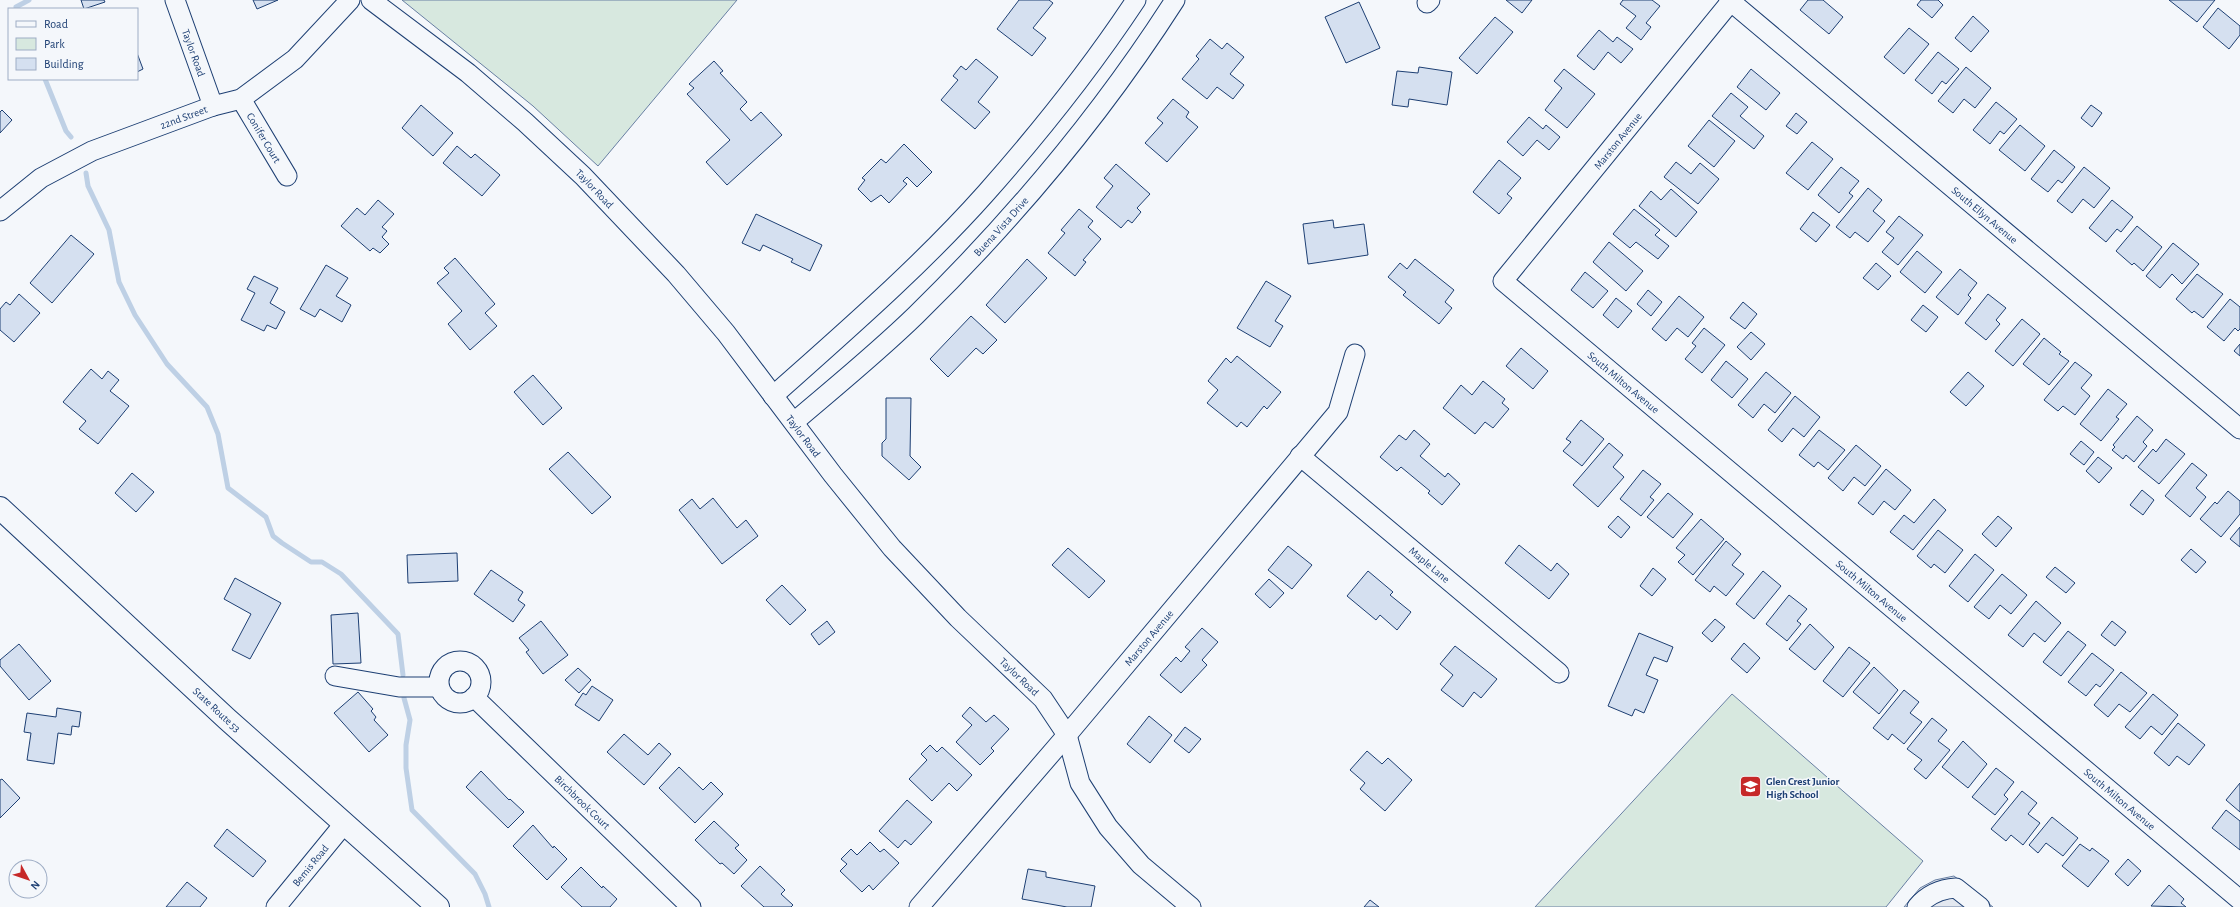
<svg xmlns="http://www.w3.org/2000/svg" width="2240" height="907" font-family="'Alegreya Sans',sans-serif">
<rect width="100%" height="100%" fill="#f4f7fb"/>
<!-- green -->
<path fill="#d7e8df" stroke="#687fa3" d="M402,0H737L598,166L533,106Z
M1732,694L1923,861L1886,907H1535Z"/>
<!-- parking -->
<path fill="#e3e8f0" stroke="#687fa3" d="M1954,876L1993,907H1904L1920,888L1935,880Z"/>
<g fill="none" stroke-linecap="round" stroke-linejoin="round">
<!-- stream -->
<path stroke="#bed0e5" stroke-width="5" d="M17,9L16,7L29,0
M45,79L66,131L71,137
M86,173L88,186L109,230L119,282L135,315L167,364L207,407L218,434L228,488L266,517L273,536L282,543L311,562H322L341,574L398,634L403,675
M404,698L410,720L406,745V768L412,810L475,874L485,894L489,907"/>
</g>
<!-- building -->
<path fill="#d5e0f0" stroke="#1d3f73" d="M81,0H104L105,2L84,9Z
M253,0H278L257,9Z
M1019,0H1049L1053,3L1033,28L1046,38L1032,56L997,29Z
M1506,0H1532L1522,13Z
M1623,0H1652L1660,6L1646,23L1651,27L1641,40L1626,28L1636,16L1620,4Z
M1808,0H1823L1843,17L1829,34L1800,10Z
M1921,0H1938L1943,5L1932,18L1917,5Z
M2169,0H2215L2197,22Z
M1359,2L1380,48L1346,63L1325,17Z
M2218,8L2240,26V35L2229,49L2203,27Z
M1973,16L1989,31L1971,52L1955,38Z
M1495,17L1513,32L1477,74L1459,58Z
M1909,28L1929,44L1904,74L1884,57Z
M1599,30L1613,42L1617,37L1633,49L1621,63L1608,52L1594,70L1577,56Z
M1210,39L1222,49L1227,43L1244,57L1230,74L1244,85L1233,99L1217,87L1207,99L1182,79L1199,59L1196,56Z
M1938,52L1959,69L1946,84L1942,81L1932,94L1915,80Z
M137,53L143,69L137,72Z
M976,59L998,77L978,102L990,112L975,129L941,100L958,80L953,76L961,66L966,70Z
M714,61L723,71L720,73L747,102L740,109L751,121L761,112L782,135L727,185L706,162L730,140L687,94L694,88L689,84Z
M1419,67L1452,72L1447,105L1409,99L1408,107L1392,105L1397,71L1418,73Z
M1966,67L1991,88L1975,108L1964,99L1953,113L1938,101Z
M1564,69L1595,94L1567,128L1545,110L1562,88L1554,81Z
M1751,69L1780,93L1766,110L1737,87Z
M1731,93L1748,107L1740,116L1764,136L1754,149L1712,116Z
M1173,99L1189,112L1186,117L1198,127L1167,162L1145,143L1163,123L1157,118Z
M1996,102L2017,119L2004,134L2000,131L1990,144L1973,130Z
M421,105L453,133L433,156L402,128Z
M2091,105L2102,113L2092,127L2081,118Z
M2,110L12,120L0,133V112Z
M1796,113L1807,122L1797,134L1786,126Z
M1529,117L1543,129L1546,125L1560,137L1549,150L1537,140L1523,156L1507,142Z
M1709,120L1735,141L1714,167L1688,146Z
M2020,125L2045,146L2025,171L1999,150Z
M1812,142L1833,159L1808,190L1786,173Z
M904,144L932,172L917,187L907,177L903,181L907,184L889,203L881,195L871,202L858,189L865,180L862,178L881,159L886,163Z
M457,146L471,158L475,154L500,175L482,196L443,163Z
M2054,150L2075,167L2062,183L2058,180L2048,192L2031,179Z
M1499,160L1521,178L1507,194L1512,198L1499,214L1473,192Z
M1676,162L1691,174L1700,163L1719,179L1698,204L1664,177Z
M1116,164L1150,194L1137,208L1141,212L1132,223L1128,220L1121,228L1096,207L1113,186L1104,178Z
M1841,167L1859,181L1849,193L1853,196L1839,213L1818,195Z
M2084,167L2110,188L2094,208L2083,199L2072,213L2057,201Z
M1868,188L1882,200L1873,211L1885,221L1868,242L1855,232L1850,238L1836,227Z
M1671,189L1697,212L1676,237L1639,206L1651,191L1661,200Z
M378,200L394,214L382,227L387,231L382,237L389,244L380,253L373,248L370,251L341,226L357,208L365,215Z
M2112,200L2133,217L2121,232L2117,229L2106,242L2089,228Z
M1079,209L1093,221L1088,227L1101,239L1083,260L1086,262L1075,276L1048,253L1065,233L1061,230Z
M1634,209L1660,230L1655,235L1669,246L1658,259L1636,242L1630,248L1613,234Z
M1813,212L1830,225L1816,242L1800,229Z
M756,214L822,245L810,271L791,262L793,259L763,245L760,251L742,243Z
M1899,216L1923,235L1898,265L1882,252L1894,238L1886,232Z
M1333,220L1334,228L1364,224L1368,255L1308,264L1303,224Z
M2137,226L2162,247L2143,271L2134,263L2132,265L2116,251Z
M71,235L94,254L52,303L30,283Z
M1609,242L1643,271L1626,291L1593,262Z
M2173,243L2199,264L2182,284L2172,274L2160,288L2146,276Z
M1917,251L1942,272L1925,293L1900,272Z
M455,258L495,304L485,313L497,326L470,350L448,324L462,311L437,283L449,273L444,268Z
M1027,259L1047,278L1005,323L986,305Z
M1415,259L1454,290L1445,302L1452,308L1439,324L1403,295L1406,292L1388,277L1400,263L1407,269Z
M1876,263L1891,276L1878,290L1863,278Z
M326,265L348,278L336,296L351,305L342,322L320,309L315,317L300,309Z
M1960,269L1977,283L1968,295L1971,298L1958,315L1936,297Z
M1585,272L1608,291L1593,308L1571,290Z
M2197,274L2223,294L2203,318L2194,311L2192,313L2176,299Z
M254,276L278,288L270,303L285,312L276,329L267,325L264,331L241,320L255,293L247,289Z
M1266,281L1291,296L1275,321L1283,326L1270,347L1237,328Z
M1648,290L1662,302L1651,316L1637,304Z
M19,294L40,313L14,342L0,330V309L6,302L10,305Z
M1988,294L2006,308L1996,320L2000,324L1986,340L1965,323Z
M1679,296L1704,317L1688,337L1677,328L1666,341L1652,329Z
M1616,298L1632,311L1618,328L1603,315Z
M2230,299L2240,307V329L2238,331L2235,328L2224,341L2207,327Z
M1743,302L1757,314L1745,329L1730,318Z
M1923,305L1938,317L1926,332L1911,320Z
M971,316L997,340L983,354L976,348L948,377L930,359Z
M2022,319L2040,334L2013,366L1995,351Z
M1704,328L1725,345L1702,373L1685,359L1696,346L1692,343Z
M1751,332L1765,344L1751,360L1737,347Z
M2044,338L2061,352L2059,354L2069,361L2049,385L2023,364Z
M2240,344V356L2234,351Z
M1521,348L1548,371L1533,389L1506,366Z
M1237,356L1281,392L1267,409L1264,406L1247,427L1241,422L1237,427L1207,403L1218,390L1208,381L1226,358L1231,363Z
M1726,361L1748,379L1732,398L1711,380Z
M2075,362L2092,375L2081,388L2090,396L2075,415L2063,406L2058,411L2044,400Z
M91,369L102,379L108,371L119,380L110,391L129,406L98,444L79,429L86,421L63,402Z
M1766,372L1791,393L1775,413L1764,404L1753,418L1738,405Z
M1968,372L1984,386L1966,406L1950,392Z
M533,375L562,408L543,425L514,392Z
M1483,381L1505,399L1502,403L1509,409L1493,428L1485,422L1475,434L1443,408L1461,385L1472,395Z
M2108,389L2127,404L2116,417L2119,419L2101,441L2080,424Z
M1795,396L1820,417L1804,437L1793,428L1782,442L1768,430Z
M886,398H911L910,456L921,467L909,480L882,456V443L886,439Z
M2137,416L2153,430L2143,442L2147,446L2134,462L2126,455L2123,459L2112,450L2115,447L2113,445Z
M1581,420L1604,439L1582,466L1563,451L1571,442L1566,439Z
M1414,430L1430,444L1420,456L1445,477L1448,473L1460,484L1442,505L1428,493L1430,491L1401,467L1397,471L1380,457L1399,435L1406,440Z
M1819,430L1845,450L1828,470L1818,462L1814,467L1799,455Z
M2166,439L2185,454L2159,484L2138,467L2153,449L2156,452Z
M2081,441L2094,452L2084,465L2070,454Z
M1609,443L1623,455L1613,467L1624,477L1598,507L1573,485Z
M1856,445L1881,466L1865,486L1854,477L1843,491L1828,478Z
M568,452L611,497L592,514L549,469Z
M2098,457L2112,468L2099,483L2086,471Z
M2192,463L2207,475L2196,488L2206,497L2190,517L2165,496Z
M1886,469L1911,490L1895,510L1884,501L1873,515L1858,503Z
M1643,470L1661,484L1650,497L1654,500L1641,516L1620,499Z
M132,473L154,492L136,512L115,493Z
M2142,490L2154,500L2143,515L2130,505Z
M2228,491L2240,501V514L2221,537L2200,519L2215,502L2217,504Z
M1668,493L1693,514L1673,538L1647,517Z
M713,498L737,528L746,520L758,536L722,564L679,510L692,499L700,509Z
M1934,499L1946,510L1913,550L1890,532L1904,515L1914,523Z
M1618,516L1630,527L1621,538L1608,527Z
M1998,516L2012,528L1996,547L1982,534Z
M1701,519L1724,539L1693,575L1678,562L1685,555L1676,548Z
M2240,527V547L2230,539Z
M1938,530L1963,550L1945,573L1934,564L1931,568L1917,556Z
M1726,541L1741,554L1732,565L1744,574L1726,596L1714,586L1710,592L1695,580Z
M1519,545L1551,571L1557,563L1569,574L1549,599L1505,563Z
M1288,546L1312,565L1292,589L1268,570Z
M1068,548L1105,581L1089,598L1052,565Z
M2191,549L2206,562L2196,573L2181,560Z
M457,553L458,581L408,583L407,555Z
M1975,554L1994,570L1968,602L1949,586Z
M2055,567L2075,583L2066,593L2046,577Z
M1653,568L1666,579L1652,596L1640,586Z
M491,570L523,592L518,600L525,605L513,622L474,594Z
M1368,571L1393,592L1390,595L1411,612L1397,630L1380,615L1376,620L1347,596Z
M1763,571L1781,586L1754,619L1736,604Z
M2002,574L2027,595L2011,614L2000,605L1989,619L1974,607Z
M235,578L281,603L250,659L232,650L251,614L224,599Z
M1269,579L1284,593L1270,608L1255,594Z
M782,585L806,610L790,625L766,600Z
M1789,595L1807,609L1797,621L1801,624L1787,641L1766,624Z
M2036,601L2061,623L2045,642L2034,633L2023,647L2008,635Z
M358,613L361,663L333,664L331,615Z
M1715,619L1725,627L1712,642L1702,633Z
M541,621L568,655L543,674L526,652L529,650L519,638Z
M827,621L835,632L819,645L811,634Z
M2112,621L2126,632L2115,646L2101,635Z
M1810,624L1834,647L1815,670L1789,649Z
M1202,628L1218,642L1202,660L1207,665L1181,693L1160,675L1176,657L1181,662L1190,651L1185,647Z
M2068,631L2086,645L2061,676L2043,662Z
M1639,633L1673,647L1667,662L1654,657L1646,675L1658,680L1644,713L1635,709L1632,716L1608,706Z
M1744,643L1760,658L1747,673L1731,659Z
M19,644L51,681L29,700L0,666V660Z
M1455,646L1497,679L1481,698L1474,692L1463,707L1441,690L1453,675L1440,664Z
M1849,647L1870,663L1843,697L1823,681Z
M2092,653L2114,670L2100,687L2096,684L2086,696L2068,682Z
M1874,667L1898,690L1879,714L1853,692Z
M578,668L591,680L579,693L565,680Z
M2121,672L2147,693L2130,712L2119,704L2108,717L2094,705Z
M592,686L613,700L599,721L575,705L583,693L586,695Z
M1904,690L1919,702L1910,713L1922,722L1904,744L1892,734L1888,740L1873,728Z
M358,692L373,709L371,711L376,717L374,720L388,735L369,752L334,713Z
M2153,694L2178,715L2162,735L2151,726L2140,739L2125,727Z
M970,707L986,722L994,715L1009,729L991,748L994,751L980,765L956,742L972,725L962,716Z
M57,708L81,712L79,727L72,726L71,735L58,733L54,764L27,760L31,733L24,732L27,713L56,717Z
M1149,716L1172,735L1150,763L1127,744Z
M1932,718L1947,730L1938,741L1950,750L1926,779L1914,769L1922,760L1907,749Z
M2178,723L2205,745L2189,765L2177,756L2169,766L2154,753Z
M1185,727L1201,739L1189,753L1174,741Z
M624,734L648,755L659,743L671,754L644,785L607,752Z
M1963,741L1987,764L1968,788L1942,767Z
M930,745L937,752L942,747L972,775L957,791L949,783L932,801L909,779L927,760L921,754Z
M1367,751L1382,764L1388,758L1412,780L1385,811L1360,789L1365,783L1350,770Z
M679,767L703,790L711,782L723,794L695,823L659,788Z
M1996,768L2014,782L2004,795L2008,799L1995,815L1972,797Z
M481,771L509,800L510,799L524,812L508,828L466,787Z
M2,779L20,798L0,818V780Z
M2240,783V812L2226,800Z
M2022,791L2037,803L2028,814L2040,823L2023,845L2011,835L2006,841L1991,829Z
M907,800L932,822L911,845L905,840L898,848L879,831Z
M2226,810L2240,821V850L2212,828Z
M2052,817L2078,838L2063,856L2046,843L2038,853L2029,845Z
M714,821L739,845L735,848L747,860L734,874L722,863L720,864L695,840Z
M533,825L553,848L554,846L567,859L547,880L513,846Z
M227,829L266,861L253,877L214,846Z
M870,842L880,852L884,849L899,863L873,890L869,885L862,892L840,871L847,864L841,859L851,849L857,855Z
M2080,844L2090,851L2092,848L2109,861L2088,887L2062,866Z
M2128,859L2141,871L2128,886L2115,874Z
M760,866L785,890L781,894L793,905L791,907H764L741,886Z
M581,867L602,888L603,886L617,899L610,907H582L561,887Z
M1028,869L1046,872V877L1095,886L1091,907H1067L1022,899Z
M187,882L207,898L200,907H166Z
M2169,885L2184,899L2181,903L2186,907L2151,906Z
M1370,900L1379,907H1364Z"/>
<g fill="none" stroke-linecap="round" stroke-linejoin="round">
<defs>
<g id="minor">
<path id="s1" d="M175,0L213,106"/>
<path id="s2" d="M371,0L468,73L525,122L583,176L676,274L726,333L833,475L892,548L958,618L1043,699L1067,735L1080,783L1108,827L1141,865L1191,907"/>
<path id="s3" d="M1729,0L2240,429"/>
<path id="s4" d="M1732,0L1503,281L2240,900"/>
<path d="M1427,3L1430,0"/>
<path id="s5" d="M241,99L287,176"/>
<path id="s6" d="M0,211L41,178L92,151L213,106L241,99L295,59L350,0"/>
<path d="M773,396C846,331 921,266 986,193C1040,132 1091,68 1136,0"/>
<path id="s7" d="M794,422C835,387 877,353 916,315C1013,220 1102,114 1175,0"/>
<path id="s8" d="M1300,456L1559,673"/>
<circle cx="460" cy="682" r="21"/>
<path d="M335,676L399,687H439"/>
<path id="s9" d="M474,697L691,907"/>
<path id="s10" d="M276,907L344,824"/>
<path id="s11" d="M919,907L1067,735L1338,412L1355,354"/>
<path d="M1917,907C1927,895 1940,889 1956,888L1980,907"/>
</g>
<g id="major">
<path id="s12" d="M0,508L227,719L438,907"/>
</g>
</defs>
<!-- minor casing -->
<use href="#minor" stroke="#1d3f73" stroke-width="21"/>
<!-- major casing -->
<use href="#major" stroke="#1d3f73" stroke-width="24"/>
<!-- minor -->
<use href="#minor" stroke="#f4f7fb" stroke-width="19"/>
<!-- major -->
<use href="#major" stroke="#f4f7fb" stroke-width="22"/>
</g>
<!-- icons -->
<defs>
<symbol id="school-square" viewBox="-11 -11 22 22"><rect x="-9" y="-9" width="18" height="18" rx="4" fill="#c62828" stroke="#f4f7fb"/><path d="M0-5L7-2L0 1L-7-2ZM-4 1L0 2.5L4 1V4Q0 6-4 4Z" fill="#fff"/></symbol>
</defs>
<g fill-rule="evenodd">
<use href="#school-square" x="1738" y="774" width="25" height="25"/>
</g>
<g text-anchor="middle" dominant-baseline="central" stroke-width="3" stroke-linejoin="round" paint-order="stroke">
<!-- street labels -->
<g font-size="11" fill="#1d3f73" stroke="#f4f7fb">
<text stroke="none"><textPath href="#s1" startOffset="56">Taylor Road</textPath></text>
<text stroke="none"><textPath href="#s6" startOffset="208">22nd Street</textPath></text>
<text stroke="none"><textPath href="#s5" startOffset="45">Conifer Court</textPath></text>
<text transform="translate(1618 141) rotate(-51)">Marston Avenue</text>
<text stroke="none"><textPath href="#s2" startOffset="293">Taylor Road</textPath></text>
<text stroke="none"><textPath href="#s3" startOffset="334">South Ellyn Avenue</textPath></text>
<text stroke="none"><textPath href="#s7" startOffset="285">Buena Vista Drive</textPath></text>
<text stroke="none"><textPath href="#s4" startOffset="520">South Milton Avenue</textPath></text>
<text stroke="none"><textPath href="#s2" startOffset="617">Taylor Road</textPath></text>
<text stroke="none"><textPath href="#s8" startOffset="169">Maple Lane</textPath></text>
<text stroke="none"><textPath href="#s4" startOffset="844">South Milton Avenue</textPath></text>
<text stroke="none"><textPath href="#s11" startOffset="354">Marston Avenue</textPath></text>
<text stroke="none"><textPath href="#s2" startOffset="941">Taylor Road</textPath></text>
<text stroke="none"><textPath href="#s12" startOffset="296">State Route 53</textPath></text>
<text stroke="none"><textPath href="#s4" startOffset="1168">South Milton Avenue</textPath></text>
<text stroke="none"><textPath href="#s9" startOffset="151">Birchbrook Court</textPath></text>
<text stroke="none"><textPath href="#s10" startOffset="54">Bemis Road</textPath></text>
</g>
<!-- poi labels -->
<g font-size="11" font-weight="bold" fill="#1d3f73" stroke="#f4f7fb" text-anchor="start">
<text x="1766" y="781">Glen Crest Junior<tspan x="1766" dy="13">High School</tspan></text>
</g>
</g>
<!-- legend -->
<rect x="8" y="8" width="130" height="72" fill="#f4f7fb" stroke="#9eadc5"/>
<rect x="16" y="21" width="20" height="6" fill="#f4f7fb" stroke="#9eadc5"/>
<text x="44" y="28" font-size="12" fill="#1d3f73">Road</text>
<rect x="16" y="38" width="20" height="12" fill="#d7e8df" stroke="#9eadc5"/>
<text x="44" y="48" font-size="12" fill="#1d3f73">Park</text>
<rect x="16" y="58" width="20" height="12" fill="#d5e0f0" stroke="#9eadc5"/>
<text x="44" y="68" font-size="12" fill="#1d3f73">Building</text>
<!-- north arrow -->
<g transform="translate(28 879) rotate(130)"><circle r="19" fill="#f4f7fb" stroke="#9eadc5"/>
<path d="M0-3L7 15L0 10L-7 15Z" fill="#c62828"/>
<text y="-6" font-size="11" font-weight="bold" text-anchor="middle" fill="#1d3f73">N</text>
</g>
</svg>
